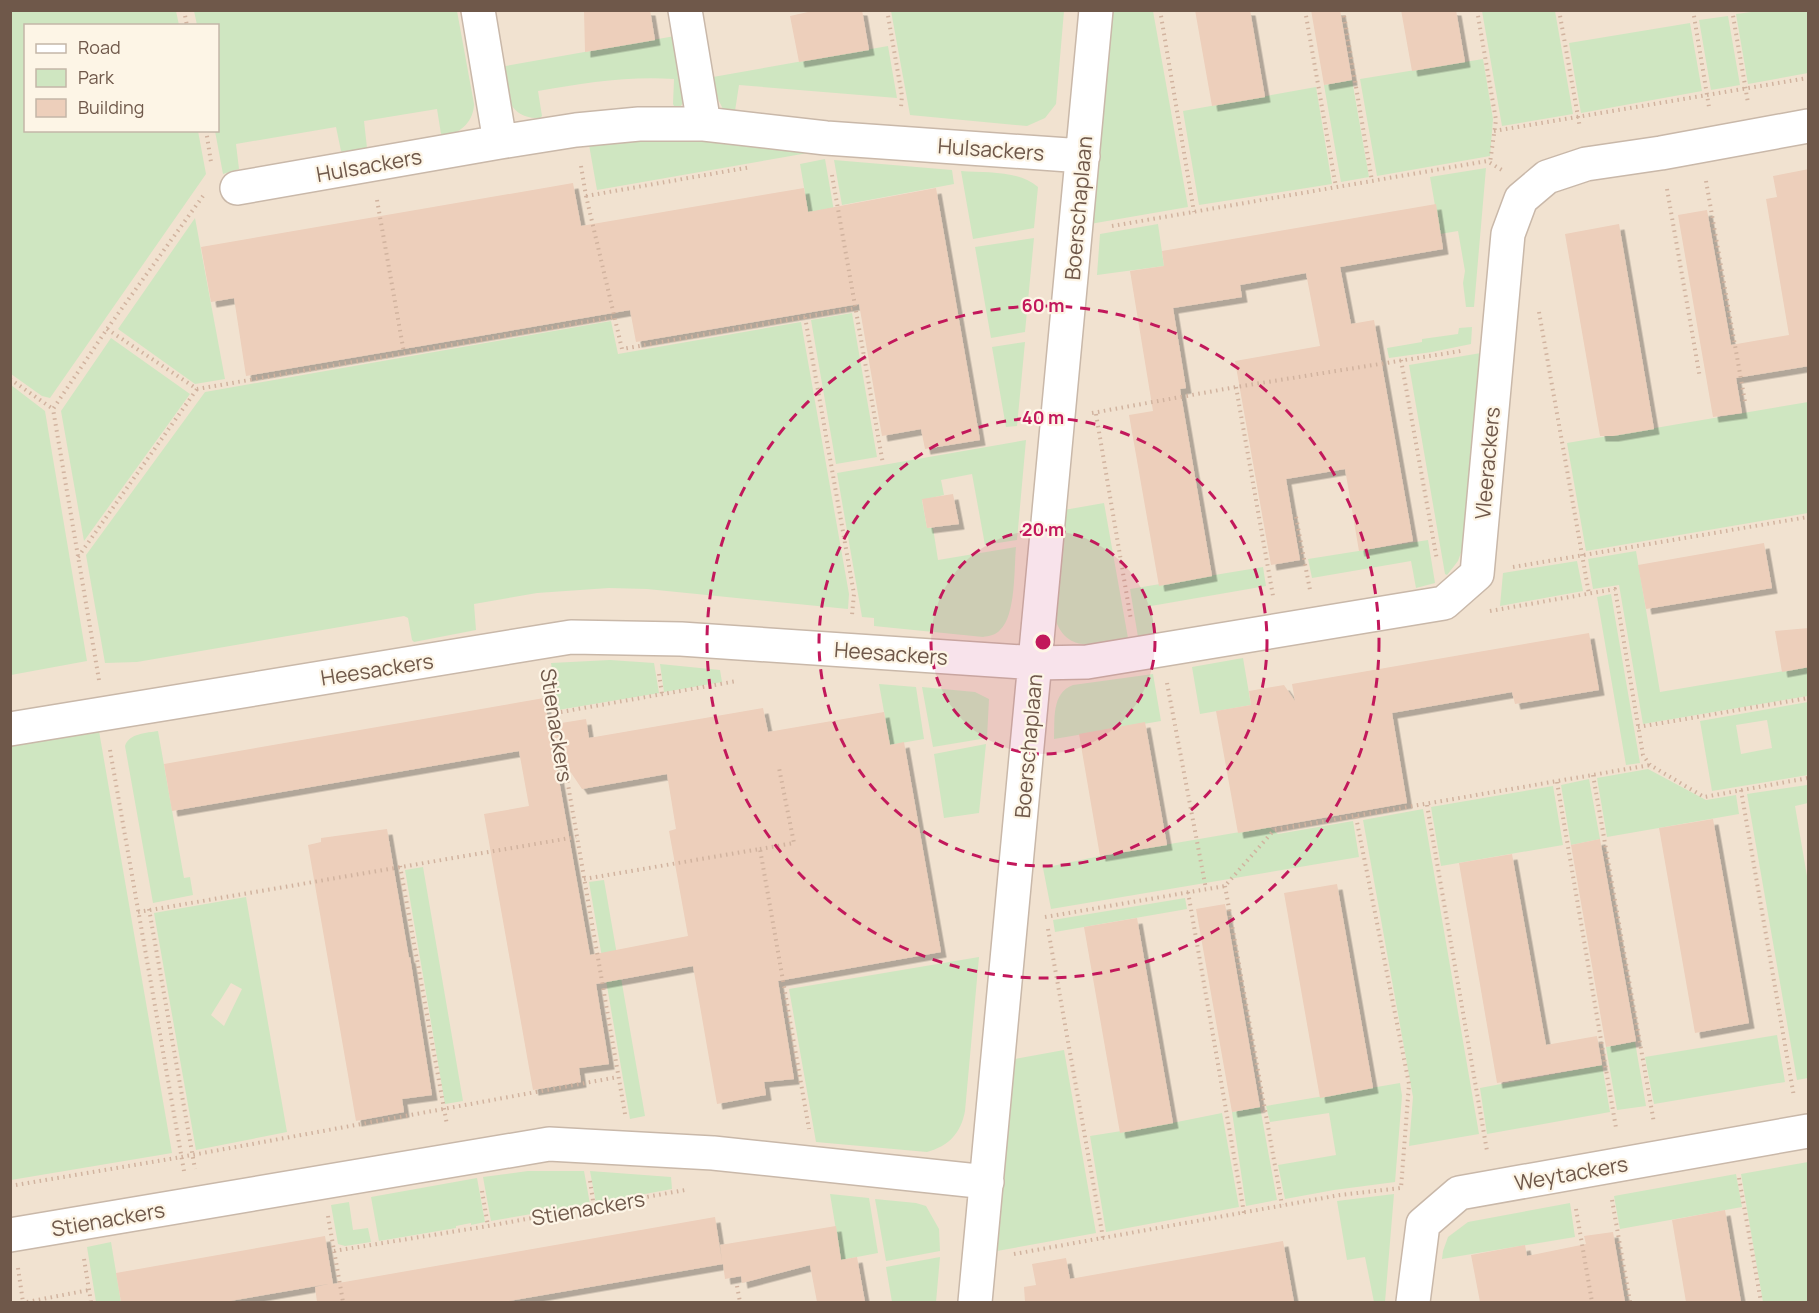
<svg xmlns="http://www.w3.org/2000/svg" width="1819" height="1313" font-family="Manrope,sans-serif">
<defs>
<filter id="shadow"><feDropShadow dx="5.5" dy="5.5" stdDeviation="0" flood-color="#0004"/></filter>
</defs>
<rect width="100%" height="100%" fill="#faf0e1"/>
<!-- residential -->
<path fill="#f1e2d0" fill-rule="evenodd" d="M11,11H1808V1302H11ZM26,26H218V130H26Z"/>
<!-- green -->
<path fill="#cfe6c1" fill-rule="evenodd" d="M11,10L176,11L179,25L26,26V130L198,131L206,174L50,398L42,396L11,374Z
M194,11H457L474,104C474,121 459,137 441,134L437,109L364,121L367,148L343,153L341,151L336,127L236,144L239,169L223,174L215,131L218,130V26L197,25Z
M891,11H1064L1056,104L1045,118L1027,126L910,115Z
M1110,11H1153L1188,207L1090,224Z
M1482,11H1555L1573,114L1502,126Z
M1759,11H1808V73L1748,84L1736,14Z
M1728,16L1740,85L1711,90L1699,20Z
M1690,23L1702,91L1581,113L1569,43Z
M675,36L686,99L680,107L674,106L673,104L674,79C628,76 584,83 538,91L542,116L540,118C507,119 506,92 500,67Z
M888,46L897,98L739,85L735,111H724L718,99L713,77Z
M1483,59L1493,119L1490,156L1377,176L1360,79Z
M1352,80L1369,177L1341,182L1324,85Z
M1316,87L1332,184L1199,205L1183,111Z
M625,134L825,150L597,190L588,139Z
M825,159L850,304L825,308L800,164Z
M834,160L952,170L954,184L842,205Z
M1486,168L1474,307H1466L1463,283L1465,271L1458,231L1440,234L1430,177Z
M961,171C987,173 1018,170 1038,187L1034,228L973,239Z
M195,218L225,379L195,384L118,329Z
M1158,224L1164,266L1097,275L1100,234Z
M1034,238L1025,332L991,338L975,247Z
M852,313L877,457L836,464L811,320Z
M611,321L618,354L801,322L849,594L848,609L647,589L609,588L537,593L474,604L476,630L414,642L412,640L408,618L404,616L137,662L105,663L86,555L205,392Z
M1472,327L1471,344L1432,352L1389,358L1387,348L1422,342V339L1458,334L1459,328Z
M111,338L190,394L84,541L61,411Z
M1025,342L1017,426L1006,427L992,347Z
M1481,353L1463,547L1458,561L1447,575L1445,574L1409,365Z
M11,385L45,411L87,661L11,675Z
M1808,402V513L1586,551L1567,443Z
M1026,440L1017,540L985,545L972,474L941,480L944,495L922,500L927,528H933L938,560L1016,547C1014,568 1016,616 1000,630C996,635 989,636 983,637L874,626V618L862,617L837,473Z
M1104,503L1128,638C1098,643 1068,656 1055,619L1064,510Z
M1428,540L1435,583L1416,588L1411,561L1312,578L1308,559Z
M1636,551L1660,692L1808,667V696L1643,724L1619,585L1593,589L1588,559Z
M1577,561L1583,591L1500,606L1503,573Z
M1263,567L1266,586L1151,606L1155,633L1138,637L1130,589Z
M1611,594L1640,763L1626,765L1597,597Z
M1243,658L1251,705L1200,714L1192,667Z
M610,660L654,663L659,693L558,710L551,663Z
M660,664L720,670L722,682L664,692Z
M1153,674L1161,721L1054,739C1055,720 1051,693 1073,685Z
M879,684L916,687L924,739L890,745Z
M922,687L975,692L989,699L987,738L933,747Z
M1808,702V775L1712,791L1700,721ZM1767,720L1772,748L1741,754L1736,725Z
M99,731L172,1153L11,1180V746Z
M158,731L184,878L190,877L193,895L153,903L125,746C129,733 147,733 158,731Z
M986,744L979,813L944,818L934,754Z
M1648,769L1706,800L1736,795L1739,814L1607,837L1597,778Z
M1589,779L1600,839L1571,845L1561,785Z
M1807,785L1808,803L1795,806L1808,882V1078L1797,1080L1747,794Z
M1553,786L1563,845L1441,866L1431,807Z
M1423,809L1479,1134L1409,1146L1413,1097L1363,820Z
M1353,821L1359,857L1051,909L1043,868L1100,856L1269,827L1278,834Z
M423,867L463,1101L445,1104L405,870Z
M604,880L645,1116L630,1119L589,882Z
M246,897L287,1132L196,1150L154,913ZM231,983L242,989L224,1026L211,1015Z
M1185,898L1187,909L1055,932L1053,920Z
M979,957L965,1111C961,1133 949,1146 927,1152L816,1142L789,989Z
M1777,1035L1785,1082L1654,1104L1645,1057Z
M1635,1042L1646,1106L1617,1110L1606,1047Z
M1064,1050L1096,1233L997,1251L1015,1059Z
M1602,1065L1610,1112L1487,1134L1480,1088Z
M1400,1083L1402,1096L1395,1182L1334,1190L1285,1199L1278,1165L1336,1155L1329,1113L1270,1122L1266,1106Z
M1260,1107L1277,1200L1246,1206L1232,1112Z
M1222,1113L1239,1207L1106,1232L1090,1136L1172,1123Z
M1808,1162V1302H1763L1741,1174Z
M528,1171H584L590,1204L491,1221L483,1177Z
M590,1171L671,1177L672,1189L596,1203Z
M1736,1174L1742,1207L1620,1229L1614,1196Z
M477,1178L485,1222L471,1225V1223L456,1226V1228L379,1241L371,1197Z
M830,1194L869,1198L878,1253L841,1260Z
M1394,1194L1385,1302H1374L1365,1257L1347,1260L1337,1201Z
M875,1199L916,1203L926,1206L939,1229L940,1251L886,1261Z
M349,1202L353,1230L368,1228L371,1242L345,1246L338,1244L331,1205Z
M1570,1203L1575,1237L1442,1259L1443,1251L1448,1237L1468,1222Z
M111,1242L121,1302H96L87,1247Z
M940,1257L936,1302H892L886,1267Z"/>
<!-- building -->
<path fill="#edcfbb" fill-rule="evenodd" filter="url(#shadow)" d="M584,10H650L655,40L585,52Z
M817,10H862L869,50L799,62L790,16Z
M1195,10H1250L1265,97L1212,106Z
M1311,10H1340L1352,80L1324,85Z
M1401,10H1456L1465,62L1412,71Z
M1809,169V366L1736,378L1742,413L1713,417L1678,215L1707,210L1731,345L1789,335L1766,199L1777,197L1773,176Z
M573,183L581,226L804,188L808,212L936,188L980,440L925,449L921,429L882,436L859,304L636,342L630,310L246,376L234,298L211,302L201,247Z
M1436,204L1443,249L1340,267L1351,324L1374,320L1413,541L1359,551L1345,469L1286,479L1300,560L1271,565L1235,361L1320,346L1306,273L1240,285L1242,297L1173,308L1186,388L1180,389L1212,576L1159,586L1129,415L1153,411L1130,271L1164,266L1162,251Z
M1619,224L1654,429L1613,436H1600L1565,234Z
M953,494L959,524L927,528L922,499Z
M1764,543L1772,588L1646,609L1638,565Z
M1809,628V667L1782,672L1775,631Z
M1589,633L1599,690L1515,704L1512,692L1392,713L1407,803L1238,833L1216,711L1251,705L1249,691L1284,685L1295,701L1292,684Z
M544,698L549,725L586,719L589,738L763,708L768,732L884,712L890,745L904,742L941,952L778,981L794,1079L764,1082L766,1095L717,1104L693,966L596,984L609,1064L579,1068L581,1082L533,1090L484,814L529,806L519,751L172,811L164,764ZM553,746L582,789L667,774L676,829L669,831L688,936L590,955Z
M1145,722L1167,845L1100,856L1079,734Z
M1713,819L1749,1023L1695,1033L1659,828Z
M387,829L409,958L410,957L432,1095L402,1099L404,1112L356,1121L308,845L321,842V838Z
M1600,839L1636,1041L1606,1047L1571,845Z
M1512,854L1546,1045L1597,1036L1602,1065L1497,1083L1459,863Z
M1337,884L1373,1088L1320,1098L1284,893Z
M1225,904L1260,1107L1232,1112L1196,909Z
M1137,918L1173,1123L1120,1133L1084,927Z
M1725,1210L1741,1302H1686L1672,1220Z
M715,1217L722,1261L720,1245L836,1226L841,1260L857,1257L865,1302H817L810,1265L742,1283L741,1276L725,1279L723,1264L503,1302H317L315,1287L328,1284L224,1302H121L116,1273L325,1236L333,1284Z
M1613,1232L1625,1302H1480L1471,1255L1525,1245L1527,1256L1586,1244L1584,1236Z
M1283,1241L1294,1302H1025L1024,1287L1036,1285L1032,1264L1066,1258L1070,1279Z"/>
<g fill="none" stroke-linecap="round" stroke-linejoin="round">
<defs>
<path id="street" d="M478,10L500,142
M685,10L704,124
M237,188L500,142L576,130L639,124H704L826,138L1083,156
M10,729L571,637L681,639L1036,663L1087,662L1444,603L1477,574L1508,234L1521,199L1547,177L1586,164L1661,153L1808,126
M10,1235L549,1144L713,1153L987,1182
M975,1302L1096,10
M1413,1302L1423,1224L1459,1193L1808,1131"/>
</defs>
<!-- street casing -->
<use href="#street" stroke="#c9b8a9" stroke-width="36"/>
<!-- path -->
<path stroke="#d1b39f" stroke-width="4" stroke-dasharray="1.5 4.5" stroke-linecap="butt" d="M184,10L187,26
M887,10L902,96L901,107
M1160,10L1194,212
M1305,10L1336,187
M1343,10L1372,181
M1477,10L1496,120L1490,163
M1559,10L1580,128
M1693,10L1709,107
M1732,10L1748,103
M206,130L211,162
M1494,131L1808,78
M581,166L586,196L622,349L856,308
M832,175L883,464
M1706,181L1745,402
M1667,189L1700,378
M586,196L751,167
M377,200L404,353
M1112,226L1487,161L1502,170
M1539,312L1589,594
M805,317L854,594L852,615
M107,329L197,389L615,317
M1401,360L1437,560
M10,379L53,409
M1236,387L1273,596
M1092,413L1236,387L1461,351
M1096,414L1131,620
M1296,517L1310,590
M78,557L197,389
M1513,567L1808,517
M1490,611L1615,589L1643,755L1650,765L1704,797L1808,778
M659,674L662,694
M549,675L625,1114
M99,680L53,409L107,329L203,196
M1167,683L1206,889
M555,713L737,681
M1638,727L1808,698
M110,750L184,1171
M1593,775L1654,1123
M1557,782L1616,1128
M1741,790L1794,1097
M1427,805L1487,1151
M1356,817L1409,1084L1401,1188
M760,849L794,843L779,768
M400,866L447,1125
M584,879L760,849L809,1129
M1225,886L1282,1205
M1188,892L1244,1213
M149,909L195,1169
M138,912L576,837
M1045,917L1225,886L1274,830L1650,765
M1048,929L1103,1238
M1739,1178L1761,1302
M590,1181L594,1207
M10,1186L181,1157L618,1077
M482,1191L488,1226
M1612,1200L1630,1302
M1576,1209L1592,1302
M328,1216L343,1302
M334,1251L488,1226L685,1190
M1014,1254L1340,1195L1401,1188
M84,1259L91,1302
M18,1268L23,1302
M737,1286L740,1302
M27,1302L89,1290"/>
<!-- street -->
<use href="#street" stroke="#fff" stroke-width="33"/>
</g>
<!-- distance rings -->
<circle cx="1043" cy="642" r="112" fill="#c2185b" fill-opacity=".12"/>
<g fill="none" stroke="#c2185b" stroke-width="3" stroke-dasharray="10 8">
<circle cx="1043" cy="642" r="112"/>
<circle cx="1043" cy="642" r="224"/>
<circle cx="1043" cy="642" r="336"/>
</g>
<g text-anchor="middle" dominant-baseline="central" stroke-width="4.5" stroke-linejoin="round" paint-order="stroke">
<!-- street labels -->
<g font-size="21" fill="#6f584a" stroke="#fdf5e6">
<text transform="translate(991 149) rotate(4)">Hulsackers</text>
<text transform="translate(369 165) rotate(-10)">Hulsackers</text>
<text transform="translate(1078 208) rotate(-85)">Boerschaplaan</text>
<text transform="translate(1487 463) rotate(-85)">Vleerackers</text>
<text transform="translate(891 653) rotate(4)">Heesackers</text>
<text transform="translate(377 669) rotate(-9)">Heesackers</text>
<text transform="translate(557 725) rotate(81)">Stienackers</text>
<text transform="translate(1028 746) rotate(-85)">Boerschaplaan</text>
<text transform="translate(1571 1173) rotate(-10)">Weytackers</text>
<text transform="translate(588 1208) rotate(-10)">Stienackers</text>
<text transform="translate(108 1219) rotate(-10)">Stienackers</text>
</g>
</g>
<circle cx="1043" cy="642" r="9" fill="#c2185b" stroke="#fdf5e6" stroke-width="3"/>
<g font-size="18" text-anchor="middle" font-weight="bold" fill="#c2185b" stroke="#fdf5e6" stroke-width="4.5" stroke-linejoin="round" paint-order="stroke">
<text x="1043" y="312">60 m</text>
<text x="1043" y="424">40 m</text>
<text x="1043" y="536">20 m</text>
</g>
<!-- border -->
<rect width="1819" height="1313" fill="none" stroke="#6f584a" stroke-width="24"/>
<!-- legend -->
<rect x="24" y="24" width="195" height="108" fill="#fdf5e6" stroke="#c4b6a8" stroke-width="1.5"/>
<rect x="36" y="44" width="30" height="9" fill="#ffffff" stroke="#c4b6a8" stroke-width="1.5"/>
<text x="78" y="54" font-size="18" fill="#6f584a">Road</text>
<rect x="36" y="69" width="30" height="18" fill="#cfe6c1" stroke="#c4b6a8" stroke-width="1.5"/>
<text x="78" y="84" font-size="18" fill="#6f584a">Park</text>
<rect x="36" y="99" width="30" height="18" fill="#edcfbb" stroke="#c4b6a8" stroke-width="1.5"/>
<text x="78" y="114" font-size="18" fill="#6f584a">Building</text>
</svg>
